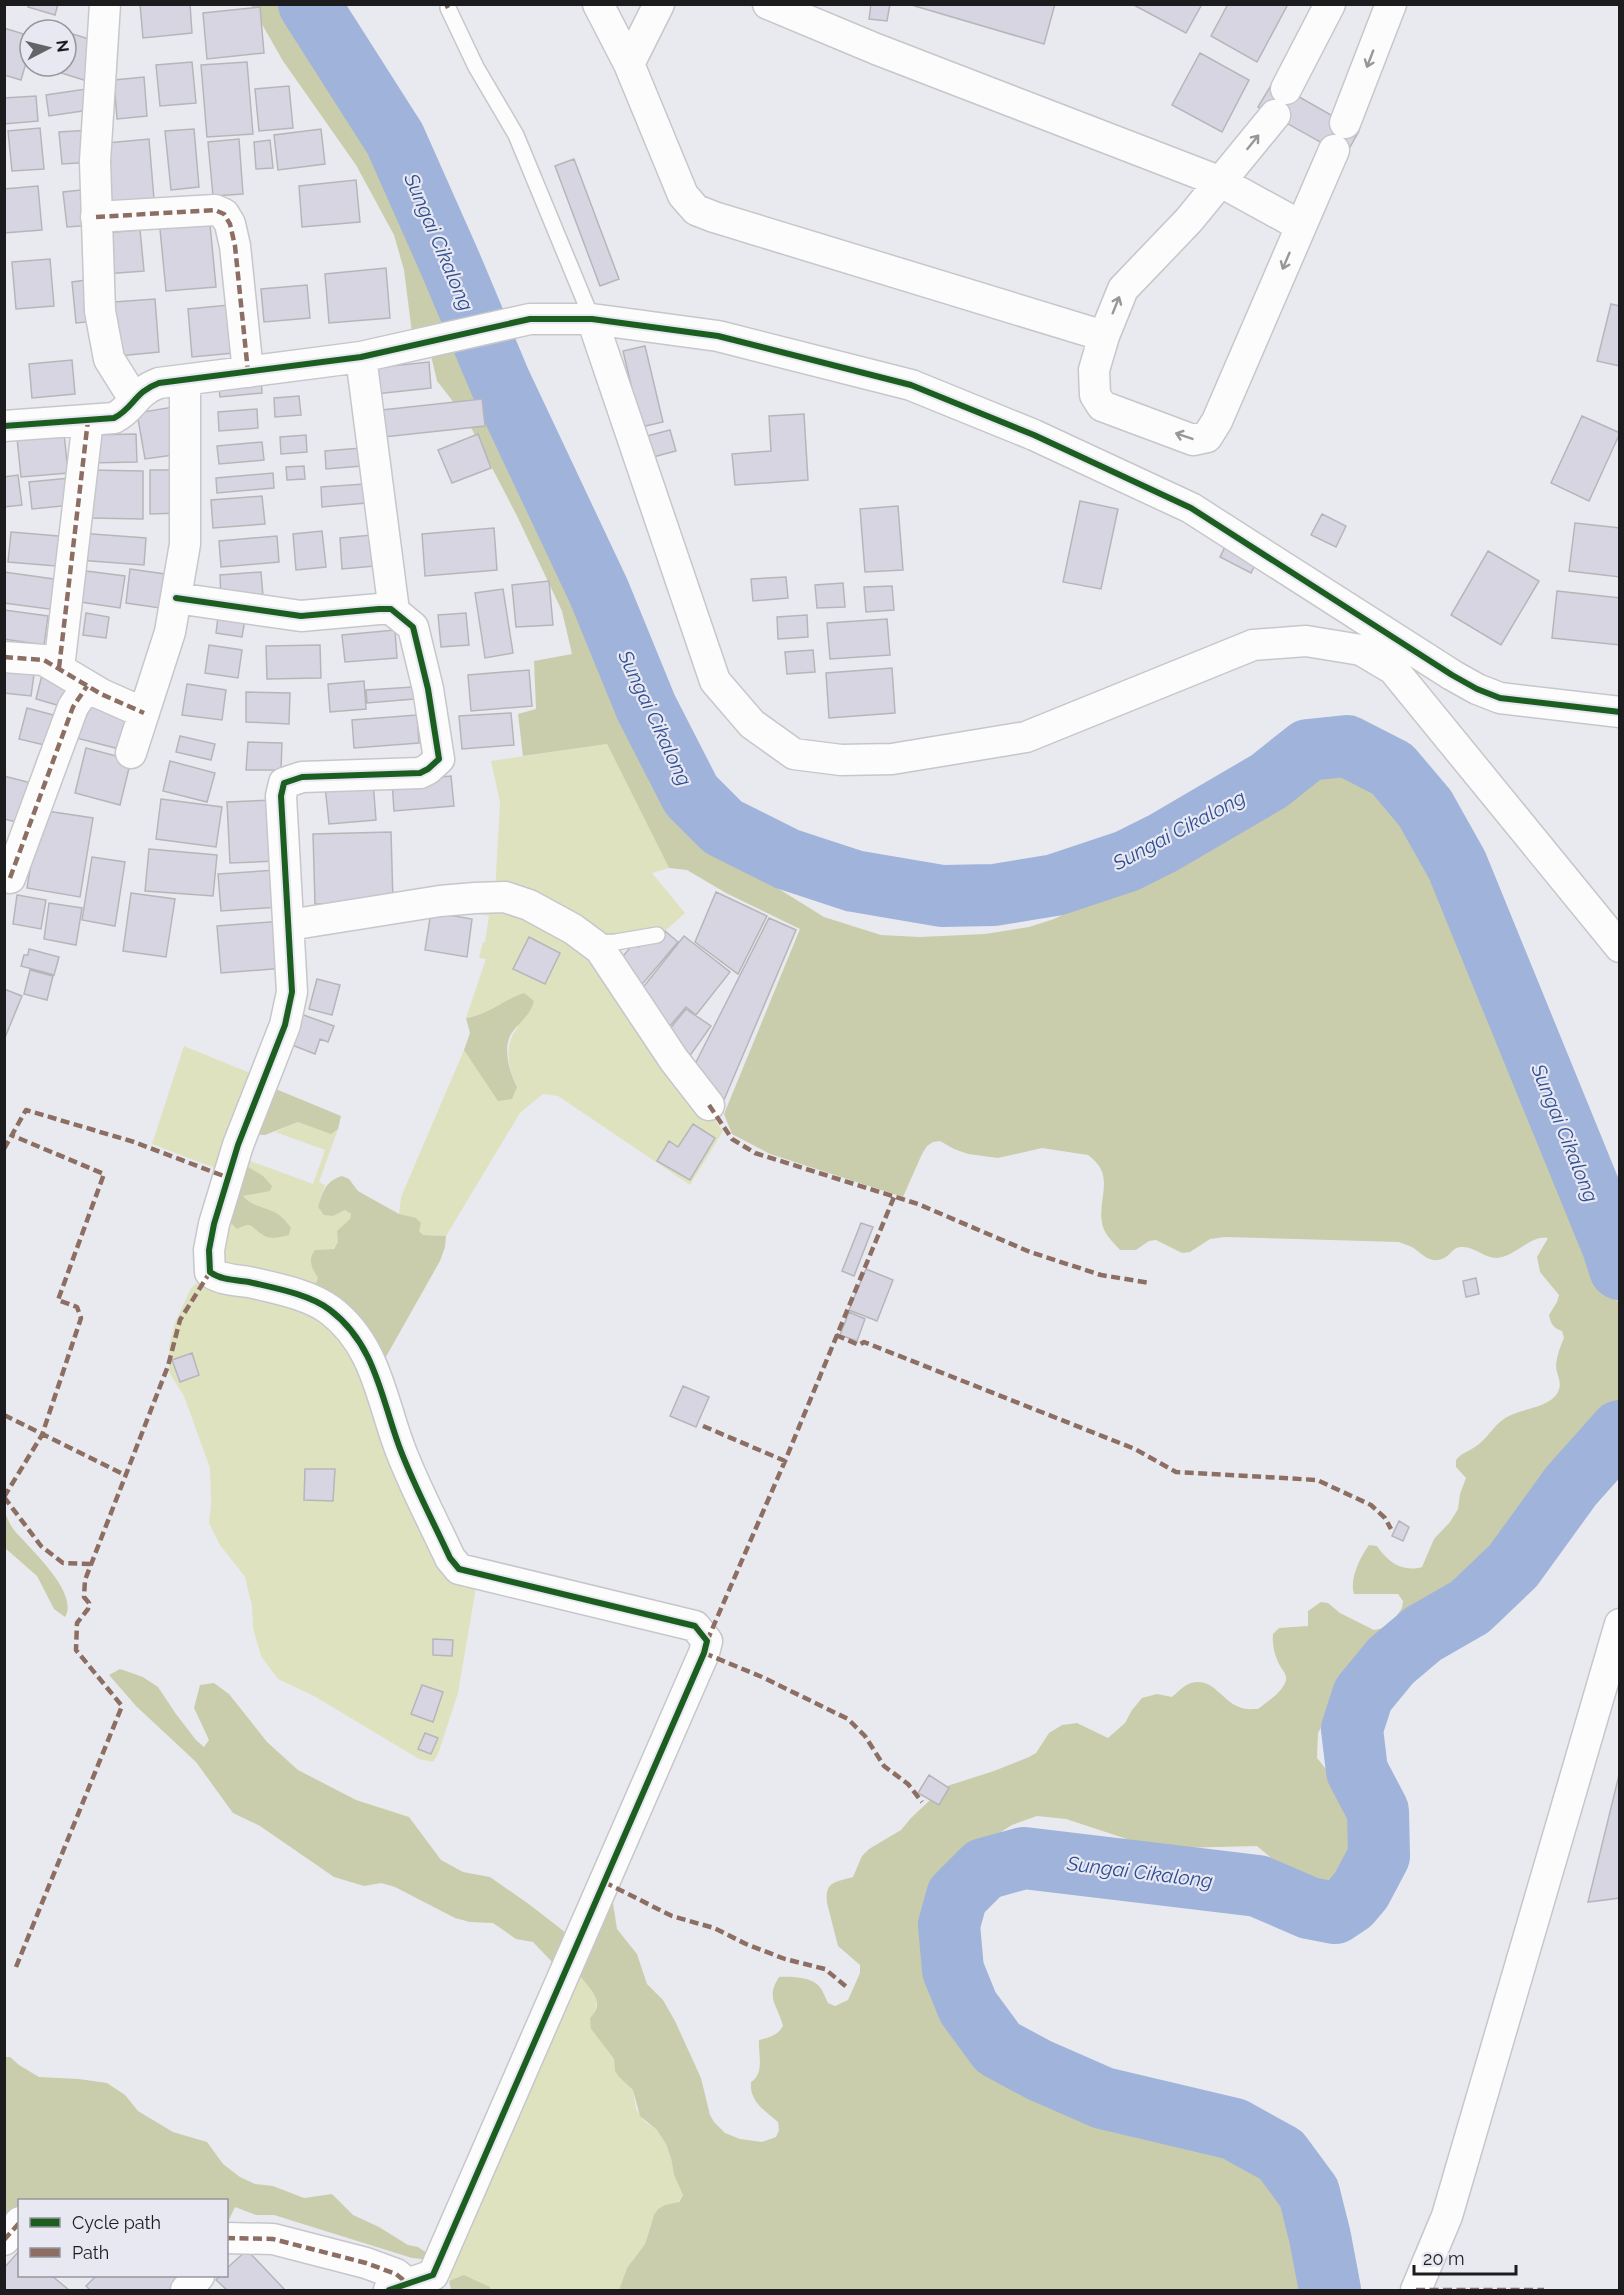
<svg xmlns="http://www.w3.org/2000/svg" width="1624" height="2295" font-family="Raleway,sans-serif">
<rect width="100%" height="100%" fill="#e9eaef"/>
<!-- green -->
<path fill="#dfe2bf" d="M607,744L669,868L652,873L685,913L665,931L640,937L595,938L495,893L500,802L491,761Z
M501,903L590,947L723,1131L690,1185L558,1096L543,1094L520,1113L446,1236L423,1235L399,1214L401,1197L464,1050L478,1070L517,1087C508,1067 503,1045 518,1027L500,1004L489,1012L466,1018L486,959L479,958L483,942H485L489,916L452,908Z
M184,1046L257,1076L223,1171L152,1144Z
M298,1122L330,1133L338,1129L319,1182L325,1185L318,1207L339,1213L345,1210L351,1214L350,1219L338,1231V1242L333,1249L316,1250L314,1271L318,1278L315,1285L221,1271L223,1214L255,1226L262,1235H289L291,1229C277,1206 255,1210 243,1196L251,1194L238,1161L248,1160L313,1184L325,1150L275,1132Z
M197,1283L292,1301L350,1339L477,1581L458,1693L438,1754L433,1762L419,1759L314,1696L278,1679L261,1656L253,1628L252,1606L245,1577L220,1545L209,1523L211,1503L210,1468L184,1396L169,1372V1346L175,1323L191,1288Z
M578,1967L595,1992L597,2001L591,2029L614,2059L615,2070L619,2077L633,2090L636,2109L645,2122L657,2130L666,2144L671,2158L674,2175L683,2195L676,2204L665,2205L658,2209L650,2226L645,2244L627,2268L619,2290H491L490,2287L464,2275L450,2281V2264Z"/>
<!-- forest -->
<path fill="#cacdab" d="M251,5H285L377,148L428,255L466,324L412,333L404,270L394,235L356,165L283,61Z
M466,338L491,400L533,491L541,520L554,551L577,580L606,651L648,733L668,794L681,810L724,844L761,878L824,917L881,935L920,937L985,934L1029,927L1054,919L1140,879L1175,859L1196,843L1234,824L1263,805L1303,775L1328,765L1343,763L1360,768L1383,778L1395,787L1424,833L1465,918L1519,1080L1573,1182L1606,1263L1619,1306V1419L1550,1486L1511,1555L1495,1568L1420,1619L1401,1635L1380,1645L1367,1667L1336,1702L1318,1733L1317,1758L1331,1775L1345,1784L1355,1796L1362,1826L1359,1850L1350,1879L1341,1896L1323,1903L1304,1890L1283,1868L1257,1846L1177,1848L1139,1843L1066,1819L1037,1816L1012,1825L991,1838L974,1854L957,1876L948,1893L936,1936L933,1966L949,2012L986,2050L1027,2077L1099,2109L1155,2130L1240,2148L1265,2171L1277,2196L1294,2239L1302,2290H619L627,2268L645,2244L654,2215L658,2209L665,2205L679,2202L683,2195L674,2175L671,2158L666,2144L657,2130L640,2116L633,2090L619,2077L615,2071L614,2059L591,2029L590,2018C607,2001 589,1989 579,1974L611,1890L617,1929L637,1954L647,1984L663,2000L675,2021L701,2078L710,2115L714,2122L725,2133L740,2139L762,2142L776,2137L779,2130L778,2122C765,2111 749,2101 751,2082C765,2073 758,2054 759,2040C770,2037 777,2036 783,2026C778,2005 765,1999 779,1977C790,1976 810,1977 818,1985C823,1990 825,1997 828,2003L835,2006L848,2000L860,1973V1965L838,1946L827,1903C824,1880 838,1882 853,1877L862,1856L869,1849L901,1830L911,1818L944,1787L994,1771L1029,1757L1036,1753L1049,1733L1062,1725L1077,1723L1108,1738L1125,1723L1132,1710L1142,1698L1157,1694L1172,1697C1177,1693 1184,1685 1191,1683C1213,1677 1221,1700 1239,1707C1245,1710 1251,1709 1258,1709C1267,1702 1280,1694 1285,1683C1289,1675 1281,1669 1278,1662C1274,1653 1272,1643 1273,1634L1279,1628L1308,1626V1611L1321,1602L1328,1603L1340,1613L1374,1630L1389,1627L1402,1608L1403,1601L1398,1594H1354C1349,1580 1360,1557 1369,1545L1377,1546C1387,1561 1402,1573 1422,1567L1434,1539L1450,1522L1458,1509L1460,1494L1466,1478L1456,1467V1460C1462,1452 1471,1451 1479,1444C1490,1435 1496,1422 1509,1416C1524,1408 1549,1408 1558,1392C1563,1382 1556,1375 1556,1365C1557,1355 1560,1347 1564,1338L1562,1331C1553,1328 1551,1324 1549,1315L1557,1302L1559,1295L1540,1272L1537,1257L1548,1238C1530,1235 1516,1256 1497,1258C1484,1258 1475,1247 1463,1247C1453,1246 1451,1255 1444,1258C1429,1265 1422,1253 1412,1247C1408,1245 1403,1244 1399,1242L1225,1237L1210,1239L1190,1252L1182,1253L1156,1240L1149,1241L1136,1250H1120C1114,1243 1106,1236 1103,1227C1095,1201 1118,1176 1088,1155L1042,1148L998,1158L968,1154L954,1149L940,1141L933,1142L927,1146L922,1154L903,1197L770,1154L732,1134L724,1114L800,929L726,893L687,870L669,868L607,744L523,756L518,714L536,709L534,661L572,654L562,611L517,516L466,418L437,381L429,347Z
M524,993L534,1001C530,1017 517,1023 510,1036C503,1051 510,1073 517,1087L512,1099L498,1101L464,1050L470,1033L466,1018C488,1015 503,1000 524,993Z
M271,1087L341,1116L338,1129L331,1134L298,1122L265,1135L249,1134Z
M238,1161L263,1176L272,1186L270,1191L243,1196C257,1212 275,1203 291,1228L289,1235C281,1237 270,1240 263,1235C250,1228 255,1220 237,1229L226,1218Z
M342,1176L349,1179L358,1191L399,1214L416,1218L421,1223L419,1231L423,1235L446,1236L445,1247L440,1261L383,1362L315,1285L318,1278C312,1268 307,1260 315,1250L334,1249L338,1242L337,1231L350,1219L351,1214L345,1210L333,1216L324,1215L318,1207C323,1192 325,1181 342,1176Z
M5,1513C8,1519 10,1525 14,1530C29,1548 80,1593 65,1617L54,1609L37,1576L5,1548Z
M120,1669L143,1677L158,1687L176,1714L196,1740L204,1747L209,1740L194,1708L200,1685L214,1683L229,1694L267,1742L298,1770L356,1800L409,1817L441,1860L463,1872L490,1877L530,1905L570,1936L558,1964L552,1962L533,1942L516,1939L493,1923L470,1922L455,1918L395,1887L381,1883L364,1886L334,1877L260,1826L233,1813L196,1762L136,1706L109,1675Z
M4,2057H10L19,2065L39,2077L79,2079L107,2083L125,2095L138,2111L173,2132L207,2142L223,2164L240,2177L255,2184L273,2186L304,2198L332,2194L353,2215L379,2227L408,2245L418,2247L430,2255L422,2259L412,2258L274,2215H256L235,2207L227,2224L226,2200H20L19,2215L5,2233Z
M464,2275L490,2287L491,2290H451L449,2281Z"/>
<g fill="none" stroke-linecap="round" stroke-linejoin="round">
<!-- river -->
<path stroke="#a0b3db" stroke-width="62" d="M309,4L395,139L450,263L500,382L599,592L646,707L691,795L723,827L787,859L854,881L942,896L994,895L1055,885L1127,861L1163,843L1269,781L1308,750L1347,746L1392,769L1425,808L1457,865L1613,1247L1620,1269
M1330,2290L1320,2237L1309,2193L1281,2155L1234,2129L1103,2098L1039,2070L998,2048L968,2007L953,1970L949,1925L957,1896L984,1869L1024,1858L1258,1886L1309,1908L1335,1913L1350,1903L1361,1890L1379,1856L1378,1811L1357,1771L1352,1729L1363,1695L1391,1661L1423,1634L1470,1607L1513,1566L1571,1486L1620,1431"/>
</g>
<!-- building -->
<path fill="#d7d5e1" stroke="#b6b6ba" stroke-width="1.5" d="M29,4H58L55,15L28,7Z
M140,4H190L192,33L143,38Z
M871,4H890L887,21L869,19Z
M908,4H1055L1044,44Z
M1132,4H1202L1186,33Z
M1228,4H1288L1257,62L1211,36Z
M260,7L264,53L207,59L203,13Z
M4,28L30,36V49L21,80L4,75Z
M66,32L99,42L87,81L39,66H66Z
M1200,53L1249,80L1222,132L1172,105Z
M192,62L196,103L160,106L156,65Z
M247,62L253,134L207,137L201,65Z
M144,77L147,116L117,119L114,80Z
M1273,82L1359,131L1345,156L1258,107Z
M289,86L293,128L259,131L255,89Z
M86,89L89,110L49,116L46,95Z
M36,96L38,121L4,124V98Z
M40,128L44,169L12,171L8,131Z
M194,129L199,187L171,190L165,131Z
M321,129L325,164L278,170L274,135Z
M90,130L93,162L62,164L59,132Z
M149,139L154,199L112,203L107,143Z
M239,139L243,194L213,196L208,142Z
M270,140L273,168L256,169L254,142Z
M574,159L619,279L600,286L555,166Z
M356,180L360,222L302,227L299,186Z
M38,186L42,230L4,233V189Z
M90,189L93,225L67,227L63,192Z
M209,214L216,287L166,291L159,219Z
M140,230L144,271L105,274L102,233Z
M50,259L54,306L16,309L12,262Z
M386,268L390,318L329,323L325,274Z
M94,279L97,321L76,323L72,282Z
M307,285L310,318L264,322L261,289Z
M155,299L159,352L119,356L114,302Z
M1611,304L1620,306V366L1597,361Z
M229,305L234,353L192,357L188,309Z
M645,346L663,422L641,427L623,351Z
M72,360L75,394L32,398L29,364Z
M429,362L431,388L366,395L363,369Z
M261,376L262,393L220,397L218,380Z
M299,396L301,415L275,417L274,398Z
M482,399L485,426L375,438L373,411Z
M173,407L180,454L145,459L137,413Z
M257,409L258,428L219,431L218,412Z
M804,414L808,480L735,485L732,454L771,451L769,416Z
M1582,416L1620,433L1589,501L1551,483Z
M670,430L676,451L653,457L647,436Z
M64,433L68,473L21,477L17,438Z
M136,434L137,462L88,463L87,435Z
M478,434L491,468L452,483L438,450Z
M306,435L307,452L281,454L280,437Z
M262,442L264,460L219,464L217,446Z
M361,448L362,466L326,469L325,451Z
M304,466L305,479L287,480L286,467Z
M88,470L143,471V519L88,518Z
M150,470H180V513L150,514Z
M273,473L274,488L217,493L216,478Z
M18,475L22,505L4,507V477Z
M70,478L72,505L32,509L29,482Z
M364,484L366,503L322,507L321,487Z
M262,496L265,524L213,528L211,500Z
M1080,501L1118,509L1101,589L1063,582Z
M898,506L903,570L865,572L860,509Z
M1322,514L1346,526L1336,547L1311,535Z
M1575,523L1620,528V577L1569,571Z
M494,528L497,570L425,576L422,534Z
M322,531L326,567L296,570L293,534Z
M11,532L70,537L68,567L8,562Z
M79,533L146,538L144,565L78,560Z
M383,534L386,565L342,569L340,538Z
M277,536L279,562L221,567L219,541Z
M1228,541L1259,557L1251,573L1220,557Z
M1488,551L1539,581L1501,645L1451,615Z
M130,569L172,575L167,609L126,603Z
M78,570L125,576L120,608L74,601Z
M4,572L68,581L64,611L4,603Z
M261,572L263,596L221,600L220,575Z
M786,577L788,598L753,601L751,579Z
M549,581L553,625L516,627L512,585Z
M843,583L845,607L817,608L815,585Z
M892,586L894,610L866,612L864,587Z
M503,589L513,653L485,658L475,593Z
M1557,591L1620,598V645L1552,638Z
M219,609L246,614L242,637L216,633Z
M4,610L48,616L44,645L4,639Z
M86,613L109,617L106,638L83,635Z
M466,613L469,645L441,647L438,615Z
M807,615L808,637L778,639L777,617Z
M887,619L890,655L830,659L827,623Z
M395,630L397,658L345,662L342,635Z
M209,645L242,650L238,678L205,673Z
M320,645L321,678L267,679L266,646Z
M813,650L815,672L787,674L785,652Z
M4,667H35L31,696L4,693Z
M892,668L895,713L829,718L826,673Z
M529,670L532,706L471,711L468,675Z
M43,671L72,679L64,707L36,699Z
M364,681L366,709L330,712L328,684Z
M187,684L226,690L222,720L182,715Z
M413,687L414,699L367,703L366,690Z
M246,692L290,693L289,724L246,722Z
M77,703L132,716L123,750L69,736Z
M27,708L61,717L53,747L19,739Z
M511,713L514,745L462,749L459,716Z
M417,715L419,743L354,748L352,720Z
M180,736L215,744L211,760L176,752Z
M248,742L282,743L281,770H246Z
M86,748L131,760L120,805L75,793Z
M170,761L215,773L207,802L163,791Z
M4,776L35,784L24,824L4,819Z
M451,776L454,806L394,811L392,781Z
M373,781L376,820L329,824L325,786Z
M161,799L222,807L216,847L156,839Z
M274,800L277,861L230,863L227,802Z
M40,810L93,818L80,897L27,888Z
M391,832L393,902L315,904L313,834Z
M149,849L217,855L213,896L145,891Z
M92,857L125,862L115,926L82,920Z
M276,870L279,907L221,911L218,874Z
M716,892L767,916L738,974L695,942Z
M131,893L175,899L166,957L123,951Z
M17,895L46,900L41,929L13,924Z
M49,903L82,908L76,945L44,939Z
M431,912L472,919L467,957L425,950Z
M769,918L796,930L721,1107L690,1074Z
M282,921L285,968L221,973L217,926Z
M665,931L678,942L638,989L619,961L634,943L639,947L645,939H651L656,943Z
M684,936L730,972L696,1015L686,1007L663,1034L637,995Z
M529,937L560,953L545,984L513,969Z
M29,949L59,957L54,975L21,966L24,955H28Z
M30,970L53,976L47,1000L24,994Z
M317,979L340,985L332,1015L309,1009Z
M4,989L22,996L4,1040Z
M686,1009L711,1026L684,1064L664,1036Z
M298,1013L334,1026L328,1042L320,1039L315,1054L287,1043Z
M693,1124L715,1138L690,1180L657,1161L669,1141L678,1147Z
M861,1223L873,1227L854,1276L842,1271Z
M866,1269L893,1280L877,1321L849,1310Z
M1476,1278L1479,1294L1466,1297L1463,1281Z
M849,1312L865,1319L857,1341L840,1335Z
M192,1353L199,1375L180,1382L172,1360Z
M683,1386L709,1397L696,1427L670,1416Z
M305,1469H335L333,1501L304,1500Z
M1399,1521L1409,1527L1403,1541L1392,1536Z
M433,1639L453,1640L452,1656L433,1655Z
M422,1685L443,1692L433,1722L411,1714Z
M425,1733L438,1738L431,1754L418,1749Z
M1620,1771V1898L1588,1902Z
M929,1775L949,1788L939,1805L918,1793Z
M20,2250V2276H52L69,2290H7L4,2288V2268Z
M247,2250L285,2290H227L216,2280L220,2276H226V2269Z
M96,2276H194L180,2290H90L86,2286Z"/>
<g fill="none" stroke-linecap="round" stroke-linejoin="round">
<defs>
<path id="lane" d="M448,8L476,67L516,135L592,319
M595,943L616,942L657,935"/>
<path id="street" d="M105,4L95,161L100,311L109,359L134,399
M598,4L629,64L683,195L696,210L714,217L1104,336
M768,4L876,49L1221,182L1301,226
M629,64L659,4
M1286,89L1330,4
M1275,115L1189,220L1123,289L1104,336L1094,370L1095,395L1102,406L1193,440L1207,437L1217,421L1334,150
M1345,123L1391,4
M96,217L215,210L224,214L230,224L235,246L248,372
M592,319L715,681L752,724L794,754L841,760L892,759L1026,737L1253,645L1306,641L1361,650L1393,669L1620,947
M361,357L394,611
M4,426L114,418C134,408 134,392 159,383L361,357L530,319H592L718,336L911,385L1034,435L1191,508L1452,675L1477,689L1500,698L1620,712
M176,598L301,616L379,609H391L413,627L428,689L439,759L428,769L420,773L302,777L284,783L281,796L292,992L285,1025L238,1145L214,1224L209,1250L210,1272C221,1280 235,1280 249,1282C274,1288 309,1294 330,1310C375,1344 381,1397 399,1446C413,1484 433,1521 450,1558L459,1569L695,1626L707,1641L704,1653L433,2275L389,2290
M4,657L44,660L101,694L144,713
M59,668L88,420
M131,753L170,632L185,544V380
M10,878L73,707L87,686
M289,925L440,901L475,898L505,897L529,905L573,929L600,949L674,1060L709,1105
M226,2238L273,2239L366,2263L396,2274L415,2290
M4,2240L20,2222
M186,2290L199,2276
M1416,2290L1447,2216L1620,1624"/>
</defs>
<!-- lane casing -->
<use href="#lane" stroke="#c7c7cb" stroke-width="18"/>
<!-- street casing -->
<use href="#street" stroke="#c7c7cb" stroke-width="33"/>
<!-- lane -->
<use href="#lane" stroke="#fcfcfd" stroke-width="15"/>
<!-- street -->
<use href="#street" stroke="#fcfcfd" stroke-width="30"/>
<!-- quiet -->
<path stroke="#8d6e63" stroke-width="4.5" stroke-dasharray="9 4.5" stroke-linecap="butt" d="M446,4L448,8
M96,217L215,210L224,214L230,224L235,246L248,372
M4,657L44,660L101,694L144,713
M59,668L88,420
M10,878L73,707L87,686
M709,1105L732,1139L755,1153L918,1204L1030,1252L1101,1275L1150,1283
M4,1149L26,1110L134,1142L229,1178
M836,1335L859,1345L864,1342L1135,1449L1176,1472L1317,1480L1371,1505L1385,1518L1391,1529
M4,1415L127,1476
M703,1426L785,1461
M4,1497L42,1435L81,1318L77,1307L58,1300L104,1174L11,1135
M4,1497L41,1546L63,1563L92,1564
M707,1641L785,1461L894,1197
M704,1653L762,1677L848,1719L865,1736L884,1766L908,1784L922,1802
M604,1882L672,1916L714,1928L746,1944L785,1959L825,1969L849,1989
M16,1967L122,1706L76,1650L77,1623L88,1609L89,1603L84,1597L85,1580L168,1366L180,1320L210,1272
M226,2238L273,2239L366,2263L396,2274L407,2283
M4,2240L20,2222
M1416,2290H1544"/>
<defs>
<path id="cycleway" d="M4,426L114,418C134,408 134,392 159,383L361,357L530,319H592L718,336L911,385L1034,435L1191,508L1452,675L1477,689L1500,698L1620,712
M176,598L301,616L379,609H391L413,627L428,689L439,759L428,769L420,773L302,777L284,783L281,796L292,992L285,1025L238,1145L214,1224L209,1250L210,1272C221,1280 235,1280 249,1282C274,1288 309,1294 330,1310C375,1344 381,1397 399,1446C413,1484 433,1521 450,1558L459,1569L695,1626L707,1641L704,1653L433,2275L389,2290"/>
</defs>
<!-- cycleway casing -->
<use href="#cycleway" stroke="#e7e8f1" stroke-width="10"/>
<!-- cycleway -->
<use href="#cycleway" stroke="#1b5e20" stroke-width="6"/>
</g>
<!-- one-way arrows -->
<defs><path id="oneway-shaft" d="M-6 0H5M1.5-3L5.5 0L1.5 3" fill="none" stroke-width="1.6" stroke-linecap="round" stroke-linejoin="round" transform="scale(1.5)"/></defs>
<g stroke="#979799">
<use href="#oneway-shaft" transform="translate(1370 59) rotate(111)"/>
<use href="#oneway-shaft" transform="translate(1253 142) rotate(-51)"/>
<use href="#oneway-shaft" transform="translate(1286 261) rotate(113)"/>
<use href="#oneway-shaft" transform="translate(1116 305) rotate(-68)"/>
<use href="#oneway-shaft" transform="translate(1184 436) rotate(-161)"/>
</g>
<g text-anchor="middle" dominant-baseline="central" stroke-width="4.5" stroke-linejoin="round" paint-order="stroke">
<!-- water labels -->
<g font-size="20" font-style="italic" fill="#2f4e92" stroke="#e7e8f1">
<text transform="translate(439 242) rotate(67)">Sungai Cikalong</text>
<text transform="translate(655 718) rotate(65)">Sungai Cikalong</text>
<text transform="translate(1179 830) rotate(-28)">Sungai Cikalong</text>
<text transform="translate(1565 1133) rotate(68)">Sungai Cikalong</text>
<text transform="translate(1140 1872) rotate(7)">Sungai Cikalong</text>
</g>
</g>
<!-- border -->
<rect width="1624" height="2295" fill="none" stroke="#1c1c1f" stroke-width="12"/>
<!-- legend -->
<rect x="18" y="2199" width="210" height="78" fill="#e7e8f1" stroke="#96969d" stroke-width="1.5"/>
<rect x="30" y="2218" width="30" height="9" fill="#1b5e20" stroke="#96969d" stroke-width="1.5"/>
<text x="72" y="2229" font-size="18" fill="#1c1c1f">Cycle path</text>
<rect x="30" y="2248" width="30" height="9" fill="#8d6e63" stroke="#96969d" stroke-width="1.5"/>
<text x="72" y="2259" font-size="18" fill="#1c1c1f">Path</text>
<!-- north arrow -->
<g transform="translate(48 48) rotate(83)"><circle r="28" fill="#e7e8f1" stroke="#96969d" stroke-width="1.5"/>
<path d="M0-4.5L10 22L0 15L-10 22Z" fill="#646468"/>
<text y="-9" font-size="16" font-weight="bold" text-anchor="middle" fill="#1c1c1f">N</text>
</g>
<!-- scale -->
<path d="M1414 2265v9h102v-9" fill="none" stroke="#1c1c1f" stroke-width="3"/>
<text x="1423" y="2265" font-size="18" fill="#1c1c1f" stroke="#e7e8f1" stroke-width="4.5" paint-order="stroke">20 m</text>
</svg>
